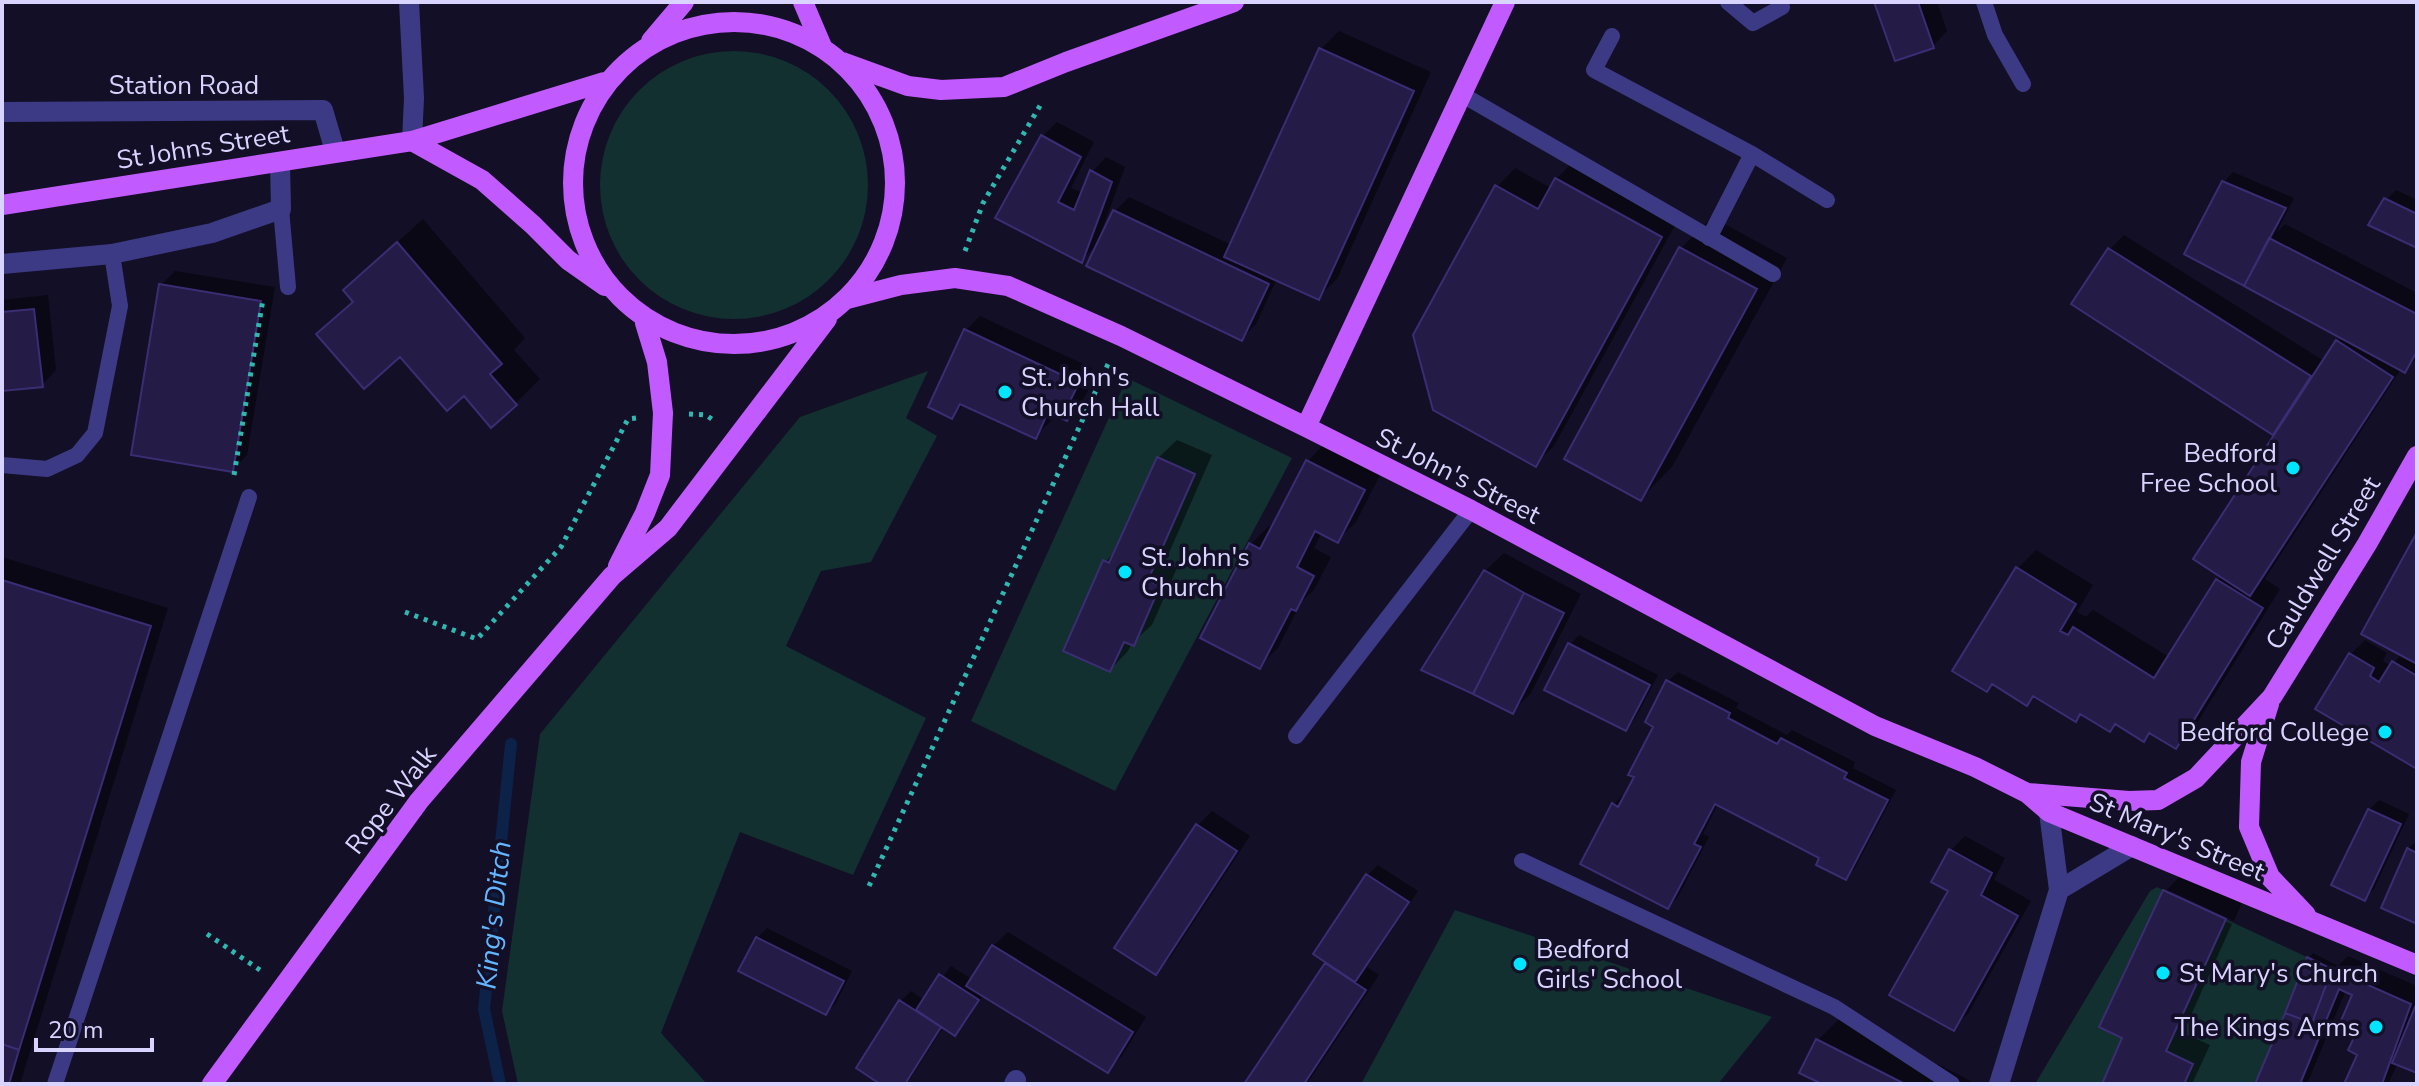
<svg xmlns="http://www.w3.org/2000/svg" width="2419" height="1086" font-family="'Nunito Sans',sans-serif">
<rect width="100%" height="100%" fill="#130f26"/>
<!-- green -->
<path fill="#12302f" d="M600 185a134 134 0 1 1 268 0a134 134 0 1 1-268 0Z
M928,371L906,418L937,436L871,562L821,571L786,646L926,718L853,875L740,832L661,1033L707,1084H518L502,1011L540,734L800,417Z
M1127,378L1292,458L1115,791L971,721Z
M2157,887L2307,957L2255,1084H2035L2150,891Z
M1455,910L1772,1017L1718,1084H1361Z"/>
<!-- shadow -->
<path fill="#0007" d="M1876,2H1937L1947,31L1933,46Z
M1339,31L1431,72L1337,279L1318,297L1277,279L1256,324L1242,338L1098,244L1081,261L998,217L1043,136L1057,122L1094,142L1071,188L1083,193L1092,172L1106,157L1125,167L1100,235L1103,236L1115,211L1129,197L1232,245L1321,49Z
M1575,160L1679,218L1554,446L1535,464L1497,187L1515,168L1551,188L1556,179Z
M2233,172L2294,198L2277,232L2285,224L2417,293V358L2404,371L2401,369L2265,579L2280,589L2194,728L2175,747L2151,732L2143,739L2116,722L2082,713L2075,720L2035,695L2027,703L1993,683L1986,690L2018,568L2036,550L2093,585L2077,612L2086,617L2093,610L2169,657L2222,575L2276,435L2074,303L2110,249L2124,235L2324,361L2342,337L2224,182Z
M2396,190L2417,200V246L2386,200Z
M1712,217L1787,258L1672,467L1641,498L1681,248Z
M423,219L525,338L514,350L540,379L515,404L464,393L401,355L319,334L354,300L345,290Z
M175,271L275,287L247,455L233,470L161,285Z
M48,295L56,370L42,385L2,389V300Z
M980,316L1092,368L1083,386L1089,389L1081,404L1067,418L1054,412L1050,422L1035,436L964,404L951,417L966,330Z
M1177,440L1212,455L1165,562L1177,568L1152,625L1132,643L1128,651L1110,670L1105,562L1118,549L1158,458Z
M1326,442L1382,471L1356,522L1337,540L1322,532L1314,548L1331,557L1314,590L1301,602L1278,648L1259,666L1251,544L1269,526L1274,527L1308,461Z
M2417,536V766L2350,655L2365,640L2387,653L2383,661L2391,666L2402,654Z
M1504,553L1581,594L1531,693L1513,711L1485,571Z
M2,557L168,608L20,1084H2Z
M1579,635L1658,675L1635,719L1626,729L1570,645Z
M1678,672L1739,703L1736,708L1787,735L1792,730L1855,762L1853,768L1896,790L1855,868L1846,878L1822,857L1718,804L1703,834L1709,837L1678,897L1668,907L1614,804L1623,795L1626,796L1656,726L1668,681Z
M2379,800L2409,814L2374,889L2364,899L2369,810Z
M1212,811L1250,836L1170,958L1156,972L1198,825Z
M1965,836L2005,858L1994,880L2031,901L1968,1014L1953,1028L1951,850Z
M2417,840V922L2408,849Z
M1378,865L1418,891L1367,967L1379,975L1307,1084H1247L1329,962L1316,954L1368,875Z
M2183,873L2243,900L2234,921L2170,891V896L2232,924L2183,1033L2210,1045L2192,1084H2104L2125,1037L2165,892Z
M767,928L852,971L836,1003L826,1013L757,938Z
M1008,932L1146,1017L1122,1056L1108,1070L984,994L965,1023L955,1033L944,1026L907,1084H872L876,1079L858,1068L901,1001L911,991L925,1001L951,966L973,980L993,946Z
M2313,953L2338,966L2348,956L2417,986V1071L2398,1063L2388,1084H2346L2360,1054L2354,994L2346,990L2307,1084H2258L2309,958Z
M1842,1016L1977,1084H1826L1818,1040Z"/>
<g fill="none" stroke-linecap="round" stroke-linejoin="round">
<!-- stream -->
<path stroke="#0c2248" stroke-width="12" d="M500,1084L484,1009L511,744"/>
</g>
<!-- building -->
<path fill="#241b47" stroke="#3b2d73" stroke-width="2" d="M1874,2H1918L1934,48L1895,61Z
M1319,48L1414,91L1319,300L1224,257Z
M1041,135L1081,157L1058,202L1074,210L1090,170L1112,182L1082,263L995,218Z
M1555,178L1662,237L1536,467L1433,410L1413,335L1495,185L1538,209Z
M2222,181L2286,208L2244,286L2184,254Z
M2384,198L2417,214V248L2368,225Z
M1113,210L1269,284L1242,341L1086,266Z
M2269,238L2417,314V351L2405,373L2244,286Z
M397,242L502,364L490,374L517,405L491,428L464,396L447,411L400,357L364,389L316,334L353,302L343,290Z
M1679,247L1757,289L1641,501L1564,459Z
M2108,248L2311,376L2273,435L2071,304Z
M159,284L261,301L233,472L131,455Z
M34,309L43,387L2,391V312Z
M964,329L1079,383L1070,401L1076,404L1067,421L1048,412L1036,439L960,404L952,419L928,407Z
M2336,340L2393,377L2250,596L2193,559Z
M1157,457L1195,474L1148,580L1160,586L1134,646L1124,642L1110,672L1063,651L1103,560L1109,563Z
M1306,460L1365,490L1338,543L1315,531L1297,567L1314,576L1296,611L1291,609L1260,669L1200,638L1249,543L1260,549Z
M2417,532V664L2361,634Z
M2016,567L2076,604L2060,631L2068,635L2073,627L2154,678L2216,579L2263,608L2176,749L2149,733L2144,742L2115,724L2110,732L2080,714L2076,722L2033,696L2027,706L1992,684L1987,692L1952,671Z
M1484,570L1524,593L1473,694L1421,670Z
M2,580L151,626L19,1050L2,1044Z
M1524,593L1564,613L1513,714L1473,694Z
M1568,643L1650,685L1626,731L1544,690Z
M2349,653L2374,668L2370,676L2379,682L2392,661L2417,676V769L2315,709Z
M1666,680L1730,713L1728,718L1777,744L1781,738L1847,773L1844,778L1888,800L1846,880L1816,865L1819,858L1715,804L1694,844L1701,847L1668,909L1580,864L1612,803L1618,807L1634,777L1628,775L1653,727L1645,722Z
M2368,809L2401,824L2365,901L2331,885Z
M1196,824L1237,851L1156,975L1114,948Z
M2407,848L2417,853V924L2381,908Z
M1949,849L1992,873L1981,895L2018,916L1954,1031L1889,995L1948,891L1931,882Z
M1366,874L1409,902L1355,982L1313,954Z
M2163,890L2226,919L2166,1051L2193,1064L2184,1084H2102L2122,1038L2099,1027Z
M756,937L844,981L826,1015L738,971Z
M992,945L1133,1032L1108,1073L966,986Z
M2307,957L2332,969L2312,1023L2285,1013Z
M1325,963L1366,990L1304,1084H1244Z
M2332,969L2411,1004L2382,1084H2344L2357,1055L2348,1050L2357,1031L2340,1023L2352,995L2339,989L2300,1084H2255L2285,1013L2312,1023Z
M939,974L979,1000L955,1036L916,1010Z
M899,1000L941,1027L905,1084H880L856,1068Z
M2415,1007L2417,1008V1073L2392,1063Z
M1816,1039L1905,1084H1822L1799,1073Z
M2,1044L19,1050L9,1084H2Z"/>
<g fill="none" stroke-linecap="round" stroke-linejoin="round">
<!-- path -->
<path stroke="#2fb8b0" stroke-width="5" stroke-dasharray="4 6" stroke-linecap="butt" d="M965,251L983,203L1041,104
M689,414L706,415L713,420
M234,475L263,299
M405,612L477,639L561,547L628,419L636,418
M869,886L1109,362
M207,934L260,970"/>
<!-- lane -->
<path stroke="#3d3a85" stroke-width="16" d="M1728,2L1753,23L1782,7L1778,2
M1984,2L1995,35L2023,84
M1612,36L1594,70L1752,154
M1461,94L1773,274
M281,209L288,287
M1709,238L1752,154L1827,200
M2,465L47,469L77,455L95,433L120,306L112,254
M1296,736L1471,510
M1522,861L1834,1007L1952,1084
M55,1084L249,497"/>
<!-- street -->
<path stroke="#3d3a85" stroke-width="20" d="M409,2L414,98L412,141
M2,112L323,110L335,151
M2,264L112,254L212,233L281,209L280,163
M2049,812L2059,890L2132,846
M1014,1084L1016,1080
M1999,1084L2059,890"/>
<!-- primary -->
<path stroke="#c25bff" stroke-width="20" d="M803,2L823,49
M573 183a161 161 0 1 1 322 0a161 161 0 1 1-322 0Z
M651,41L684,2
M842,62L908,86L941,90L1004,87L1066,62L1234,2
M412,141L482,180L533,225L568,260L605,286
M2,205L412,141L604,82
M847,299L901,285L955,278L1008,286L1121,336L1306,427L1471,510L1875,726L1975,767L2027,793L2049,812L2417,965
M1306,427L1505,2
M618,566L645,513L660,475L663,413L657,362L645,323
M2269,704L2251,762L2249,827L2270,877L2306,915
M2027,793L2129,801L2158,800L2196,778L2272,697L2367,544L2417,456
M212,1084L419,801L612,576L668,528L827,319"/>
</g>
<!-- markers -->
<g fill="#00e5ff" stroke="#130f26" stroke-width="3">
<circle cx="1005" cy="392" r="8"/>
<circle cx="2293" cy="468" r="8"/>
<circle cx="1125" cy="572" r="8"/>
<circle cx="2385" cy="732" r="8"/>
<circle cx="1520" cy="964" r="8"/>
<circle cx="2163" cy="973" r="8"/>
<circle cx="2376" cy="1027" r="8"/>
</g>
<g text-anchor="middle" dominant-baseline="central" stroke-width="7" stroke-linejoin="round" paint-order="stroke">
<!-- street labels -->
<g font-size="26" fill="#d9d4ff" stroke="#130f26">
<text x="184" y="85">Station Road</text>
<text transform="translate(203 147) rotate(-9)">St Johns Street</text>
<text transform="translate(1458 476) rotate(27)">St John's Street</text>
<text transform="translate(2323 563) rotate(-59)">Cauldwell Street</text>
<text transform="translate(391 800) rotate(-52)">Rope Walk</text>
<text transform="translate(2177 837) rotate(23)">St Mary's Street</text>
</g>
<!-- poi labels -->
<g font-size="26" fill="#d9d4ff" stroke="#130f26" text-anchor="start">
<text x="1021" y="377">St. John's<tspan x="1021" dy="30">Church Hall</tspan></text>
<text x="2277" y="453" text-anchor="end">Bedford<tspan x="2277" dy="30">Free School</tspan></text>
<text x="1141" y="557">St. John's<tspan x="1141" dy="30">Church</tspan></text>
<text x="2369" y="732" text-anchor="end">Bedford College</text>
<text x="1536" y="949">Bedford<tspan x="1536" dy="30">Girls' School</tspan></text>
<text x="2179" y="973">St Mary's Church</text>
<text x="2360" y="1027" text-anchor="end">The Kings Arms</text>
</g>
<!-- water labels -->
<g font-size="28" font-style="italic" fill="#62b6ff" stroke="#130f26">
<text transform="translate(494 915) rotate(-84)">King's Ditch</text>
</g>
</g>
<!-- border -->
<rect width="2419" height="1086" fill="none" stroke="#d9d4ff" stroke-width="8"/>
<!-- scale -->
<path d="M36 1038v12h116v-12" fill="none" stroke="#d9d4ff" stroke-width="4"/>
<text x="48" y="1038" font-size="24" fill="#d9d4ff" stroke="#130f26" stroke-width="6" paint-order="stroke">20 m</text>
</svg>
